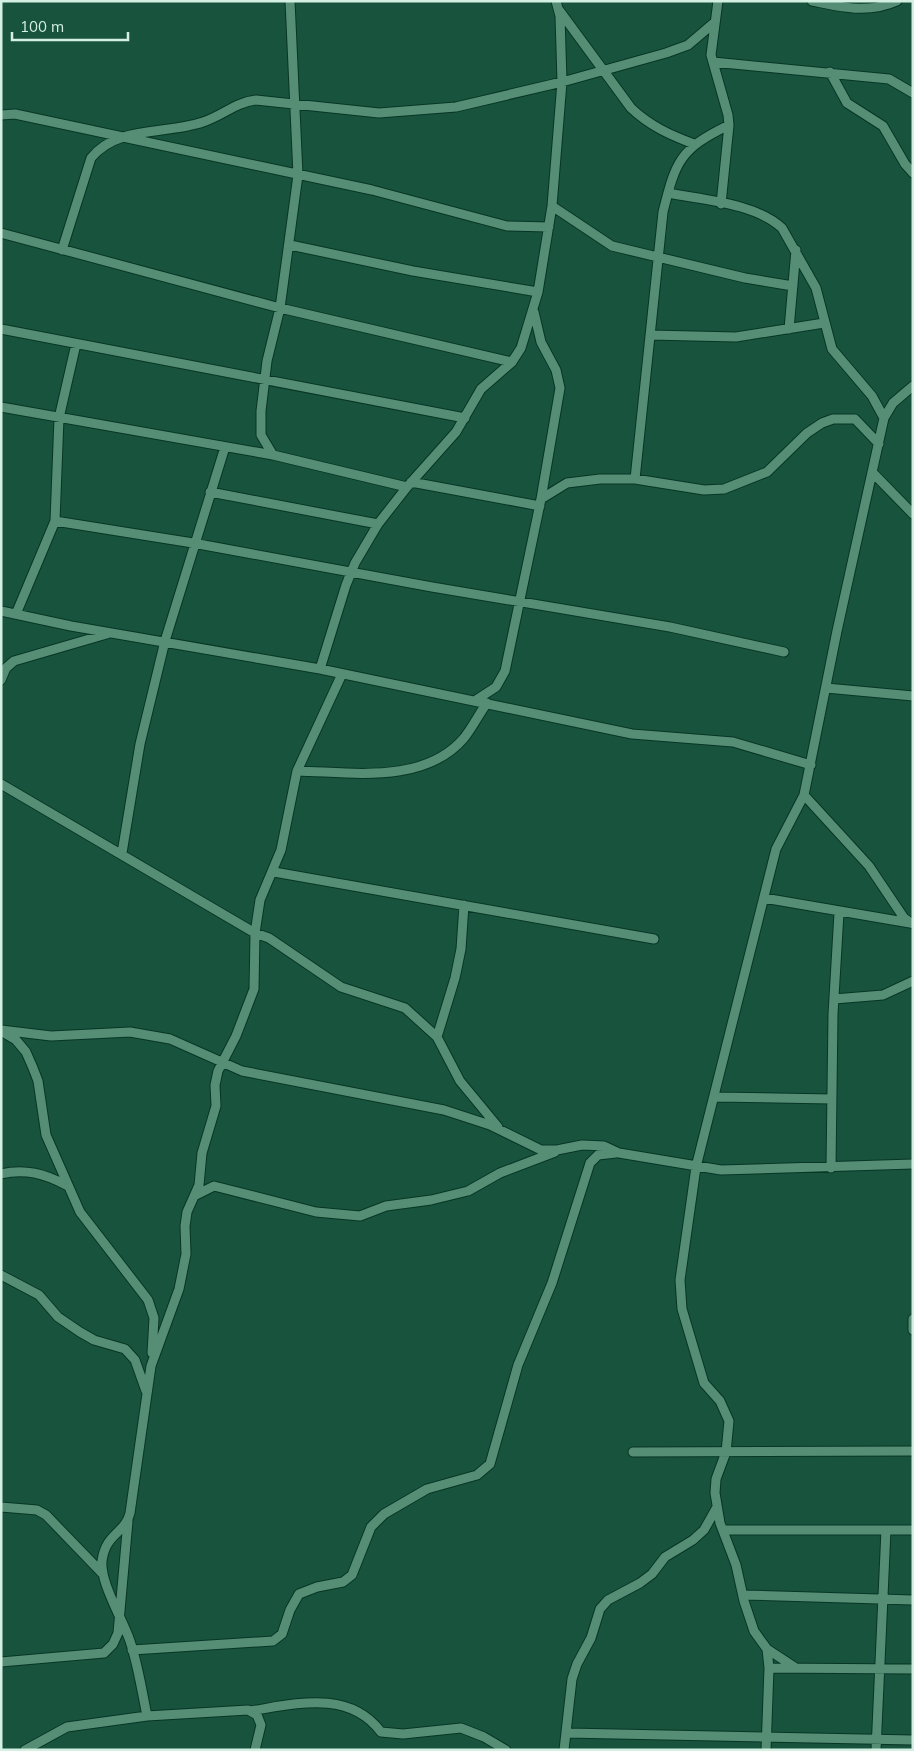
<svg xmlns="http://www.w3.org/2000/svg" width="914" height="1751" font-family="Mulish,sans-serif">
<rect width="100%" height="100%" fill="#18533e"/>
<g fill="none" stroke-linecap="round" stroke-linejoin="round">
<defs>
<path id="minor" d="M718,1L711,55L728,115L729,125L721,204
M812,1C842,7 868,14 897,1
M559,10L631,108C650,126 670,135 694,144
M713,62L889,79L913,93
M830,72L847,103L883,126L905,164L913,173
M1,115L15,114L372,190L507,226L549,227
M668,193C703,200 755,203 782,228L816,288L832,349L872,396L884,418
M552,206L612,246L745,278L793,286
M1,233L280,308L512,362
M290,245L413,271L538,292
M62,250L91,158C118,125 165,135 203,122C222,116 236,102 256,100L379,113L456,107L562,82L666,53L688,45L715,22
M1,329L465,418
M789,329L796,250
M650,335L736,337L824,323
M1,407L273,455L407,487
M273,455L261,435V411L267,361L280,308L298,175L290,1
M873,473L913,514
M635,479L663,212C676,160 680,149 729,125
M411,482L540,506
M210,492L378,524
M541,499L567,483L600,479H635L704,490L724,489L767,472L807,433L822,423L833,419H855L879,444
M55,521L193,543L432,587L670,627L784,652
M1,611L71,626L320,669L632,734L733,742L811,765
M16,614L55,521L59,418L76,344
M320,669L346,585L355,563L378,524L407,487L456,432L481,389L512,362L521,348L538,292L552,206L562,82L560,16L556,1
M1,680L6,668L14,661L110,633
M826,688L913,696
M476,700L496,687L505,671L541,499L560,388L556,370L541,342L534,312
M297,771C351,772 424,785 464,738C472,728 479,714 487,703
M1,784L255,933L269,938L341,987L405,1008L437,1037L460,1081L498,1127
M804,795L869,866L904,918L913,924
M122,853L140,744L165,641L225,447
M274,872L654,939
M764,898L910,923
M834,999L883,995L913,981
M1,1030L51,1036L130,1032L170,1039L242,1071L444,1110L490,1125L541,1150H557L582,1145L604,1146L619,1153L721,1170L913,1164
M1,1031L16,1040L26,1052L33,1068L38,1081L46,1135L80,1212L148,1300L154,1318L152,1353
M437,1037L455,978L461,949L464,905
M715,1097L832,1099
M831,1168L833,1014L839,913
M1,1174C25,1168 45,1174 66,1185
M194,1196L214,1186L316,1212L360,1216L386,1206L431,1200L468,1191L500,1173L555,1152
M1,1275L39,1295L58,1317L80,1332L94,1340L125,1349L135,1360L146,1391
M913,1319V1330
M633,1452L913,1451
M1,1507L37,1510L46,1515L103,1574
M723,1530H913
M743,1595L913,1600
M132,1650L273,1641L282,1634L290,1610L299,1594L317,1587L343,1582L352,1575L371,1527L384,1514L427,1489L477,1475L490,1464L518,1365L552,1283L590,1163L598,1155L616,1153
M1,1662L104,1653L113,1644L118,1633L128,1521
M769,1668L913,1669
M796,1668L767,1649L754,1631L744,1601L736,1565L720,1523L715,1493L716,1479L726,1452L729,1421L720,1401L704,1383L682,1309L680,1280L696,1167L776,849L804,795L837,631L884,418L893,403L913,386
M250,1711C295,1704 349,1689 381,1732L403,1734L461,1728L484,1737L506,1750
M567,1733L913,1740
M25,1750L67,1727L147,1716
M255,1750L261,1725L257,1715L248,1710L147,1716C142,1691 138,1665 130,1641C123,1620 100,1583 102,1561C106,1532 125,1534 130,1513L151,1366L179,1289L186,1254L185,1226L187,1212L199,1185L202,1153L216,1106L215,1085L218,1071L236,1036L254,989L255,933L260,900L281,850L297,771L342,674
M564,1750L572,1679L577,1664L591,1638L600,1609L608,1600L640,1583L652,1574L665,1557L693,1540L704,1530L717,1507
M766,1750L769,1668L767,1649
M876,1750L886,1530"/>
</defs>
<!-- minor casing -->
<use href="#minor" stroke="#083626" stroke-width="11"/>
<!-- minor -->
<use href="#minor" stroke="#558e75" stroke-width="9"/>
</g>
<!-- border -->
<rect width="914" height="1751" fill="none" stroke="#d3f0e2" stroke-width="5"/>
<!-- scale -->
<path d="M12 32v8h116v-8" fill="none" stroke="#d3f0e2" stroke-width="2.5"/>
<text x="20" y="32" font-size="15" fill="#d3f0e2" stroke="#18533e" stroke-width="4" paint-order="stroke">100 m</text>
</svg>
